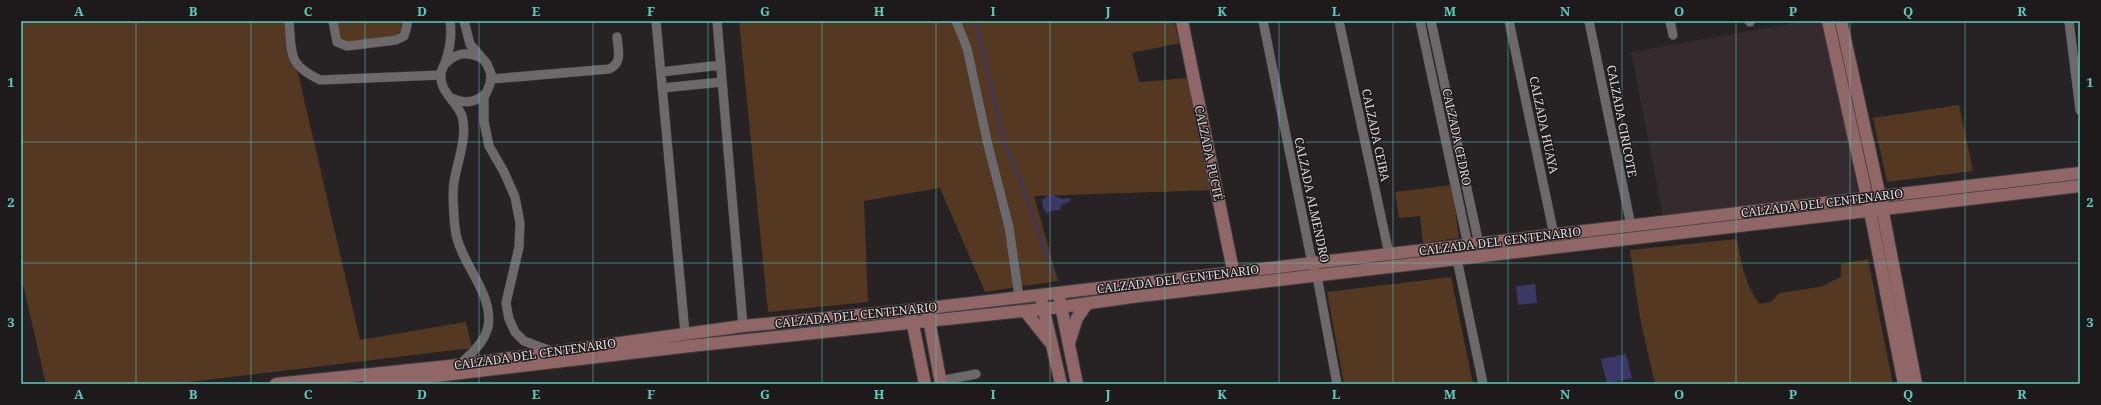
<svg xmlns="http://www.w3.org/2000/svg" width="2101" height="405" font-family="'Noto Serif',serif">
<rect width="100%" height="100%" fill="#272324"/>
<!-- built -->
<path fill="#352b2f" d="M1805,21H1823L1858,192L1663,216L1631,52Z"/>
<!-- green -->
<path fill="#553821" d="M21,21H293L295,60L360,340L466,322L472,348L174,384H46L21,276Z
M338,21H403L401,31L392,37L343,42L340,38Z
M739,21H1174L1180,43L1132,53L1139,82L1188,78L1216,190L1034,196L1058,281L985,292L940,188L864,201L868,302L768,312Z
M1959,105L1973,171L1887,182L1873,118Z
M1452,185L1459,238L1423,243L1420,216L1399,218L1395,192Z
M1737,239C1741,262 1745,286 1760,304L1771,302L1779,293L1820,287L1841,277V264L1868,259L1893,384H1655L1640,318L1630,250Z
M1451,277L1473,384H1344L1327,292Z"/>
<!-- water -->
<path fill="#3b3766" d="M1051,194L1062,199L1069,198L1071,201L1061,205L1060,210L1050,211L1047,214L1043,207L1042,200Z
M1535,284L1537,303L1518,305L1516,286Z
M1626,354L1632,378L1607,384L1601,359Z"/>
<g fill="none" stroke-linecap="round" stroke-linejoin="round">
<!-- stream -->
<path stroke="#3b3766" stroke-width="2.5" d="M975,21L1005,145L1016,169L1052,272"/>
<defs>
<path id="street" d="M289,21C292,54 287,64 320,80L441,75
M333,21L337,42L347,46L396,40L404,36L407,26V21
M450,21C452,34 450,48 446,60C445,65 441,69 441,74C439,92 457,101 462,116C468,137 457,162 454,182C452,193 454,223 456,234C462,265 494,294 488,327C484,343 471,354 459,365
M464,21L470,44L487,64L491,74L490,84L484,98V121L489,146L504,172L515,197L520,223L519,247L506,303L509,319L515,332L524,341L551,351
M656,21L685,333
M717,21L743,326
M956,21L967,48L988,145L1009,227L1019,297
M1263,21L1312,263L1317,276L1337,384
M1339,21L1389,254
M1420,21L1469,250
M1431,21L1480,249
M1509,21L1554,235
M1589,21L1631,226
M1670,21L1673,35
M1749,21L1750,22
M2069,21L2080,110
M446,63C456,53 466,51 479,57
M661,72L721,65
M492,79L609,69C623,63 618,50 617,37
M662,88L722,82
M451,98C465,104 475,103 486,93
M1457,259L1483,384
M940,381L976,374"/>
<path id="secondary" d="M1182,21L1235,280
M1828,21L1870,211L1904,384
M1841,21L1880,197L1916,384
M1060,301L1077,384
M1042,302L1061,384
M1025,311L1049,341
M928,314L941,384
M911,315L925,384
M1069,343L1077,318L1087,304
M276,384L459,365L743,326L911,310L2080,173
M369,384L690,346L1061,307L1132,297L2080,186"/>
</defs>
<!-- street casing -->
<use href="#street" stroke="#413d3f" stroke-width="10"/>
<!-- secondary casing -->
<use href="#secondary" stroke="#413d3f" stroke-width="14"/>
<!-- street -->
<use href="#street" stroke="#6d686a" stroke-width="9"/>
<!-- secondary -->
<use href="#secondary" stroke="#916666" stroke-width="12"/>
</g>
<!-- grid -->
<path fill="none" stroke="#58cec0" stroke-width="1" stroke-opacity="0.55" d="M136,21V384M251,21V384M365,21V384M479,21V384M593,21V384M708,21V384M822,21V384M936,21V384M1050,21V384M1165,21V384M1279,21V384M1393,21V384M1508,21V384M1622,21V384M1736,21V384M1850,21V384M1965,21V384M21,142H2080M21,263H2080"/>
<g text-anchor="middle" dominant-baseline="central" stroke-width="3" stroke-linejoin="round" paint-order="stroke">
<!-- street labels -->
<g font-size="12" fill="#dcd9db" stroke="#1e191b">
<text transform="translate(1622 121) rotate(79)">CALZADA CIRICOTE</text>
<text transform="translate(1544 125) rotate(78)">CALZADA HUAYA</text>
<text transform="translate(1376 135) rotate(78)">CALZADA CEIBA</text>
<text transform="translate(1457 137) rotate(78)">CALZADA CEDRO</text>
<text transform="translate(1209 153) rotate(78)">CALZADA PUCTÉ</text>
<text transform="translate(1312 200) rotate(78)">CALZADA ALMENDRO</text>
<text transform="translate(1822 203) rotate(-7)">CALZADA DEL CENTENARIO</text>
<text transform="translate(1500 241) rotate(-7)">CALZADA DEL CENTENARIO</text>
<text transform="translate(1178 279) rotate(-7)">CALZADA DEL CENTENARIO</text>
<text transform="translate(856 315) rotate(-6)">CALZADA DEL CENTENARIO</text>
<text transform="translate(535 354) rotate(-8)">CALZADA DEL CENTENARIO</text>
</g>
</g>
<!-- border -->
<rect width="2101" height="405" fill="none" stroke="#1e191b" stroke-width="44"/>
<rect x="22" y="22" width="2057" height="361" fill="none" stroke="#58cec0" stroke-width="1.5"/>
<g font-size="13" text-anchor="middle" font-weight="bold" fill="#58cec0">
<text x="79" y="16">A</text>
<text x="193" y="16">B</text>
<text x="308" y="16">C</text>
<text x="422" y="16">D</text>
<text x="536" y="16">E</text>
<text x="651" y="16">F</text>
<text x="765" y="16">G</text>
<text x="879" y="16">H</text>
<text x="993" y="16">I</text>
<text x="1108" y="16">J</text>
<text x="1222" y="16">K</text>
<text x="1336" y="16">L</text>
<text x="1450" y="16">M</text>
<text x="1565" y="16">N</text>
<text x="1679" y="16">O</text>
<text x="1793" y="16">P</text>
<text x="1908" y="16">Q</text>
<text x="2022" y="16">R</text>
<text x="11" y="87">1</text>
<text x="2090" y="87">1</text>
<text x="11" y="207">2</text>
<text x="2090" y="207">2</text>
<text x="11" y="327">3</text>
<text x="2090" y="327">3</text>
<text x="79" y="399">A</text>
<text x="193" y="399">B</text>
<text x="308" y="399">C</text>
<text x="422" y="399">D</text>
<text x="536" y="399">E</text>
<text x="651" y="399">F</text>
<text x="765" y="399">G</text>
<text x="879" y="399">H</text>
<text x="993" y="399">I</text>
<text x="1108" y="399">J</text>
<text x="1222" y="399">K</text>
<text x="1336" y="399">L</text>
<text x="1450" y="399">M</text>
<text x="1565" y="399">N</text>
<text x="1679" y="399">O</text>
<text x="1793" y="399">P</text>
<text x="1908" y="399">Q</text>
<text x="2022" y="399">R</text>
</g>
</svg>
